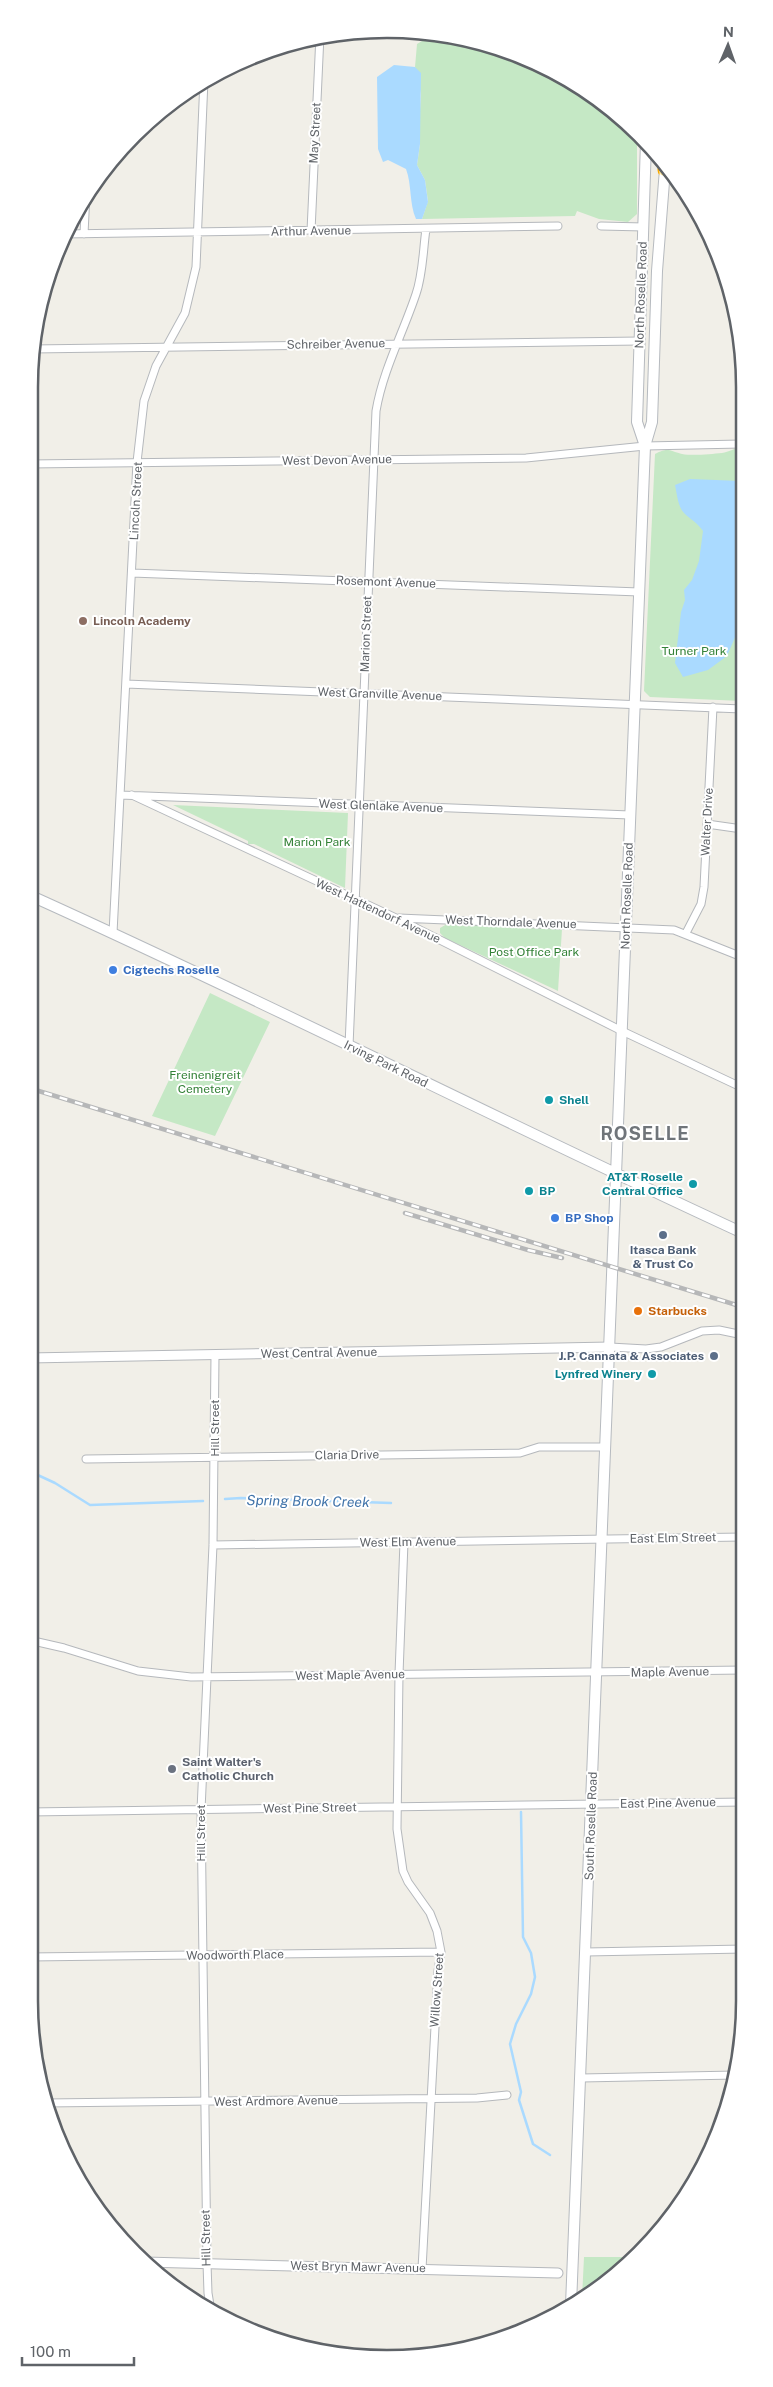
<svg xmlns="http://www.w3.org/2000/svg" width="773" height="2387" font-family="'Public Sans',sans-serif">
<rect width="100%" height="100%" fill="#f1efe8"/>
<!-- green -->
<path fill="#c5e8c5" d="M428,33L457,36L565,77L637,131V214L628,222L599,219L577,211L575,216L422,219L428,201L425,180L417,165L420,144L419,125L421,94L415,67L417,44L427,38Z
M741,448L742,701L650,697L644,691L655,454C669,447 669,451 682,454C693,456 711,454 722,453C729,452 734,448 741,448Z
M173,805L348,813L345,888L254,844H248V841Z
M447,924L562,929L558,991L445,938L440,933V928Z
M210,993L270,1022L215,1136L152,1116Z
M584,2257H630L604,2284L582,2298Z"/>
<!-- water -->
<path fill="#aadaff" d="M394,65L415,67L421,73L420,144L417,165L425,180L428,202L422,219H416C409,203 412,185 406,169L388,160L383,162L378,149L377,77Z
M690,479L741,481L742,621L727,656L708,670L683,677L675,663L681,612L685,600L684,590L692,580L699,561L703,531C697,522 691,520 684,513C678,507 677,494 675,485Z"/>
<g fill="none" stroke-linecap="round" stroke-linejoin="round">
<!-- stream -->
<path stroke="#aadaff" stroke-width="2.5" d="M29,1471L55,1483L90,1505L203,1501
M225,1499L241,1498L391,1503
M521,1812L523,1937L531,1953L535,1977L531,1994L516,2024L510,2044L521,2092L519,2100L533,2144L550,2155"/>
<defs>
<path id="minor" d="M601,226L644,227
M311,231L320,35
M64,234L558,226
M84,234L86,193
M32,349L640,341
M29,464L526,458L645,446L741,444
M132,573L639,592
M126,684L742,709
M120,795L630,815
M132,795L396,918L622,1031L743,1088
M707,824L742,829
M399,918L674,930L742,957
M113,933L137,462L144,401L156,366L185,313L196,267L204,80
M686,933L701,904L704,887L713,707
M349,1046L376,411C383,370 403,333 416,294C423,274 423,250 426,229
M610,1347L646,1349L661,1347L702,1331L719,1330L743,1335
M86,1459L520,1453L539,1447H606
M404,1542L399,1674L397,1829L403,1871L408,1882L430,1913L437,1931L441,1952L438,1971L422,2269
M213,1545L743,1537
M29,1640L64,1648L138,1671L191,1677L744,1670
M29,1812L744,1802
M586,1952L744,1949
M29,1957L441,1952
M581,2078L736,2075
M46,2103L477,2098L507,2095
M211,2311L208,2293L207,2263L201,1810L213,1545L215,1355"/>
<path id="tertiary" d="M29,1358L610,1347
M145,2262L558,2273"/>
<path id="secondary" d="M645,446L637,422L646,142
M29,895C269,1003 504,1123 743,1233
M571,2305L645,446L652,422L657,271L665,169"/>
<path id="motorway" d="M665,170V169"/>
</defs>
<!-- minor casing -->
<use href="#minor" stroke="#b5b8bc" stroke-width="9"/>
<!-- tertiary casing -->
<use href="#tertiary" stroke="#b5b8bc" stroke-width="11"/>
<!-- secondary casing -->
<use href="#secondary" stroke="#b6babf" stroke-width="12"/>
<!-- motorway casing -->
<use href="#motorway" stroke="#f9ab00" stroke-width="15"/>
<!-- minor -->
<use href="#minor" stroke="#fff" stroke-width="7"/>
<!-- tertiary -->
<use href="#tertiary" stroke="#fff" stroke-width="9"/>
<!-- secondary -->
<use href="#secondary" stroke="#fff" stroke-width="10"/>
<!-- motorway -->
<use href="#motorway" stroke="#fde293" stroke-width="12"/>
<defs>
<path id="rail" d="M29,1088L743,1307
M405,1213L528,1250L562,1258"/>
</defs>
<!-- rail casing -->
<use href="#rail" stroke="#b6b7b8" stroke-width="4.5"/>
<!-- rail -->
<use href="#rail" stroke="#fff" stroke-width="2.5" stroke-dasharray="8" stroke-linecap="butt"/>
</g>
<!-- markers -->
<circle fill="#8d6e63" stroke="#fff" stroke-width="2" cx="83" cy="621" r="5"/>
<g fill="#3f7fe0" stroke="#fff" stroke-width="2">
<circle cx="113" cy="970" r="5"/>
<circle cx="555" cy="1218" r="5"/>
</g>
<g fill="#0f9aa8" stroke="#fff" stroke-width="2">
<circle cx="549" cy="1100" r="5"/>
<circle cx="693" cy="1184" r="5"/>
<circle cx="529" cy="1191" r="5"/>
<circle cx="652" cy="1374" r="5"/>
</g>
<g fill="#5c6f8a" stroke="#fff" stroke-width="2">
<circle cx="663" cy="1235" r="5"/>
<circle cx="714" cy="1356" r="5"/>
</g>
<circle fill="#e8710a" stroke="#fff" stroke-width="2" cx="638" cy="1311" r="5"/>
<circle fill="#6b7280" stroke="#fff" stroke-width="2" cx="172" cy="1769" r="5"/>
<g text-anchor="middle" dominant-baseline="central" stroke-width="4" stroke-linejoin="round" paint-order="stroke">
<!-- street labels -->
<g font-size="12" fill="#5f6368" stroke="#fff">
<text transform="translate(315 133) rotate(-87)">May Street</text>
<text transform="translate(311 231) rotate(-1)">Arthur Avenue</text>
<text transform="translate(641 295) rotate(-88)">North Roselle Road</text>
<text transform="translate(336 344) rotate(-1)">Schreiber Avenue</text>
<text transform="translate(337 460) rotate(-1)">West Devon Avenue</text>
<text transform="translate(136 501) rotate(-87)">Lincoln Street</text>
<text transform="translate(386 582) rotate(2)">Rosemont Avenue</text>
<text transform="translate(366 634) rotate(-88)">Marion Street</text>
<text transform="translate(380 694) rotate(2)">West Granville Avenue</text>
<text transform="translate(381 806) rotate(2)">West Glenlake Avenue</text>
<text transform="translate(707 822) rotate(-87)">Walter Drive</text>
<text transform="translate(627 896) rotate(-88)">North Roselle Road</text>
<text transform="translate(378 911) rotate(25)">West Hattendorf Avenue</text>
<text transform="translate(511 922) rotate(2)">West Thorndale Avenue</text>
<text transform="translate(386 1064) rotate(26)">Irving Park Road</text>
<text transform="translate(319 1353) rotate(-1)">West Central Avenue</text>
<text transform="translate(215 1428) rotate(-90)">Hill Street</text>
<text transform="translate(347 1455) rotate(-1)">Claria Drive</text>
<text transform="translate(673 1538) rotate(-1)">East Elm Street</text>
<text transform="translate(408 1542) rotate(-1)">West Elm Avenue</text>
<text transform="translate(670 1672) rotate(-1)">Maple Avenue</text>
<text transform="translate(350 1675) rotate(-1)">West Maple Avenue</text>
<text transform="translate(668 1803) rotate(-1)">East Pine Avenue</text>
<text transform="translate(310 1808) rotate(-1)">West Pine Street</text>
<text transform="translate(591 1826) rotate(-88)">South Roselle Road</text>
<text transform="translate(201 1833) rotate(-90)">Hill Street</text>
<text transform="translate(235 1955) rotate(-1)">Woodworth Place</text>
<text transform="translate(437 1990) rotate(-86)">Willow Street</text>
<text transform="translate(276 2101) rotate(-1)">West Ardmore Avenue</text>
<text transform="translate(206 2238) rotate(-91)">Hill Street</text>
<text transform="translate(358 2267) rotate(1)">West Bryn Mawr Avenue</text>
</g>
<!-- education labels -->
<g font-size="12" font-weight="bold" fill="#785e54" stroke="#fff" text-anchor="start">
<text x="93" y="621">Lincoln Academy</text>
</g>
<!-- park labels -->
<g font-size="12" fill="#348238" stroke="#fff">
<text x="694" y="651">Turner Park</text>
<text x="317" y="842">Marion Park</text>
<text x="534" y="952">Post Office Park</text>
<text x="205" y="1075">Freinenigreit<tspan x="205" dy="14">Cemetery</tspan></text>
</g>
<!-- shop labels -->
<g font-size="12" font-weight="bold" fill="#366cbe" stroke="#fff" text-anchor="start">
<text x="123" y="970">Cigtechs Roselle</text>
<text x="565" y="1218">BP Shop</text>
</g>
<!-- culture labels -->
<g font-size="12" font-weight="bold" fill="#0d838f" stroke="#fff" text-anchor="start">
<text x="559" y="1100">Shell</text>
<text x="683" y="1177" text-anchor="end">AT&amp;T Roselle<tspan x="683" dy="14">Central Office</tspan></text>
<text x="539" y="1191">BP</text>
<text x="642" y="1374" text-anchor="end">Lynfred Winery</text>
</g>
<!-- service labels -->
<g font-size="12" font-weight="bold" fill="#4e5e75" stroke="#fff">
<text x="663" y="1250">Itasca Bank<tspan x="663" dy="14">&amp; Trust Co</tspan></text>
<text x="704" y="1356" text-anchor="end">J.P. Cannata &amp; Associates</text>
</g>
<!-- food labels -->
<g font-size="12" font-weight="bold" fill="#c56008" stroke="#fff" text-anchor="start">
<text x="648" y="1311">Starbucks</text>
</g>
<!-- worship labels -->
<g font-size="12" font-weight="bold" fill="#5b616d" stroke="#fff" text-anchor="start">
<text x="182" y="1762">Saint Walter's<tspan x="182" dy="14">Catholic Church</tspan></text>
</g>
<!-- water labels -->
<g font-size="14" font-style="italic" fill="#4174aa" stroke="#fff">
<text transform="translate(308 1501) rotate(1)">Spring Brook Creek</text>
</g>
<!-- district labels -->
<g font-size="18" font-weight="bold" letter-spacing="1" fill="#70757a" stroke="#fff">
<text x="645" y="1133">ROSELLE</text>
</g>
</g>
<!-- crop -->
<path d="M0 0H773V2387H0ZM387 38H387A349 349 0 0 1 736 387V2001A349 349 0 0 1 387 2350H387A349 349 0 0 1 38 2001V387A349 349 0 0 1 387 38Z" fill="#fff" fill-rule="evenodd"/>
<path fill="none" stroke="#5f6368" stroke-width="2.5" d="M387 38H387A349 349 0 0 1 736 387V2001A349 349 0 0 1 387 2350H387A349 349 0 0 1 38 2001V387A349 349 0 0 1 387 38Z"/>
<!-- north arrow -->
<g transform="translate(728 45) rotate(2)" stroke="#ffffff" stroke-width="4" paint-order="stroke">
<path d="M0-4L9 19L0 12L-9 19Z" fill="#5f6368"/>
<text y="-8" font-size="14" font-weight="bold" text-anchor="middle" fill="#5f6368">N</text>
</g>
<!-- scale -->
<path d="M22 2357v8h112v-8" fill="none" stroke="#5f6368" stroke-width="2.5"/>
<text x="30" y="2357" font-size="15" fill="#5f6368" stroke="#ffffff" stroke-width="4" paint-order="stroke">100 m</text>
</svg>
